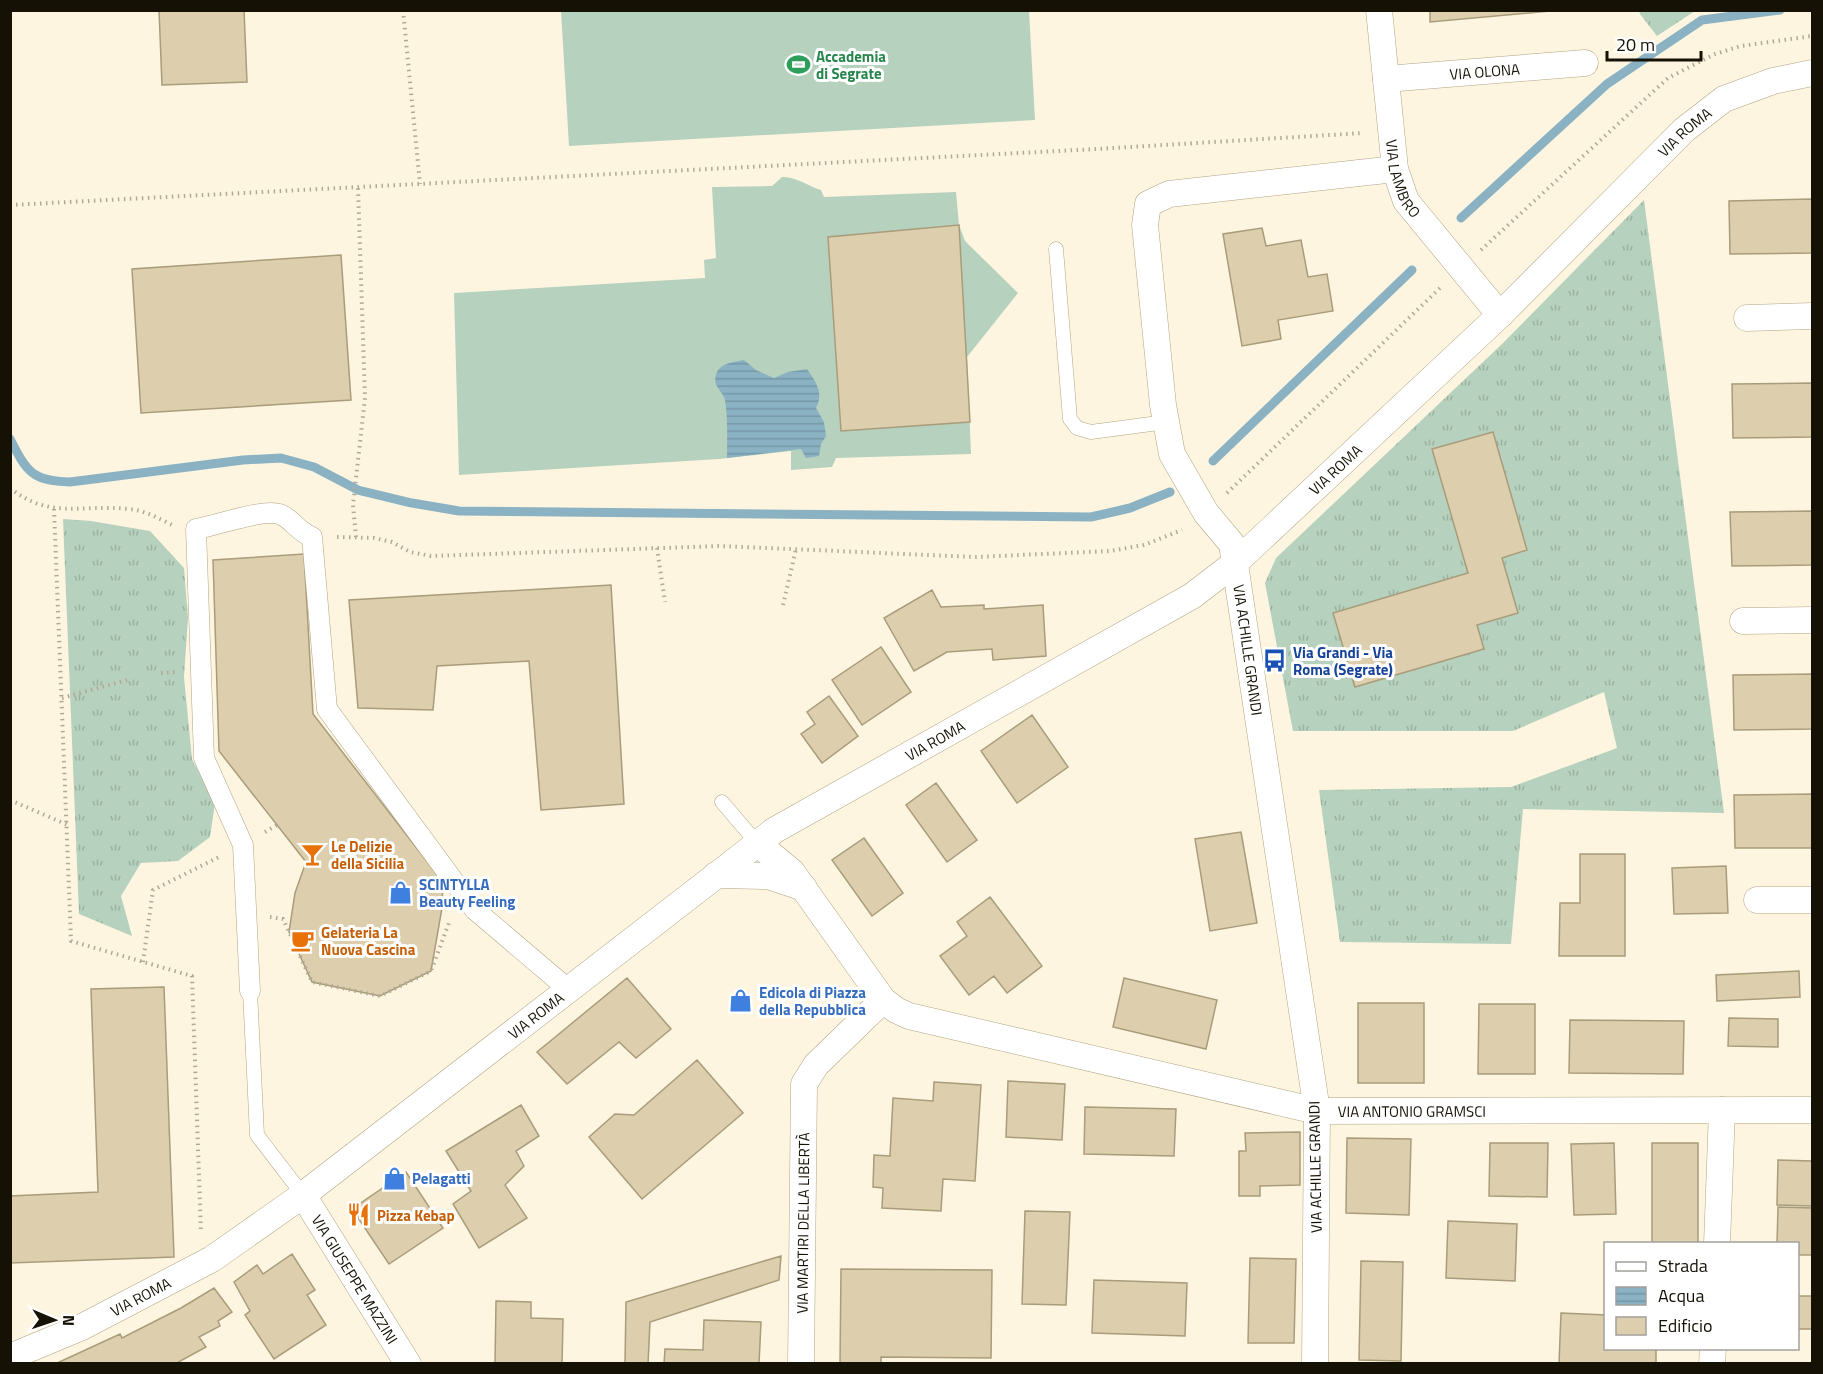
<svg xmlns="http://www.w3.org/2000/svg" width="1823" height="1374" font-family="'Titillium Web',sans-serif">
<defs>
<pattern id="grass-tufts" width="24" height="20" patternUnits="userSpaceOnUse" patternTransform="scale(1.5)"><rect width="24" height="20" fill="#b6d1bd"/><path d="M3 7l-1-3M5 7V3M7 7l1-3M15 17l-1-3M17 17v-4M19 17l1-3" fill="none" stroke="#9cb2a1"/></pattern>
<pattern id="water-rules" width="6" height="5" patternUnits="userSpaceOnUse" patternTransform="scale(1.5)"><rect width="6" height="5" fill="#8ab2c2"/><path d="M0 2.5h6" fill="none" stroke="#7698a5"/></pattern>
</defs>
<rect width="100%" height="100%" fill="#fdf5e0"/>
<!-- grass -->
<path fill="url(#grass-tufts)" d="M1639,11L1640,10L1695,11L1657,36L1640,14Z
M1644,200L1724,813L1523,809L1511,944L1340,942L1319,790L1511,787L1617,748L1604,692L1513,731H1293L1265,583L1276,558L1501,345Z
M63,519L91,521L150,531L184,568L188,618L184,677L192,759L215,803L210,837L178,861L141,863L121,896L132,936L79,914Z"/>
<!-- pitch -->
<path fill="#b6d1bd" d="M561,11H1029L1035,120L569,146Z
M782,177C795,176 808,186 821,190L824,197L956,192L959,225L965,241L1018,293L967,357L971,454L836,458L832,467L791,470V451L719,459L459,475L454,293L705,278L704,260L716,258L712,187L772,186Z"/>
<!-- water -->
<path fill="url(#water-rules)" d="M744,360L756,370L774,378L788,372L807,369C816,382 824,393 816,408L824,422L826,436L821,444L819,456L806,458L801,449L727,458C727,440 728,419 725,400C723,391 712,386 716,375C719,363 734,362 744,360Z"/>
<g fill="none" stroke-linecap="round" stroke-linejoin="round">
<!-- stream -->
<path stroke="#8ab2c2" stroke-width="9" d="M1461,218L1607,84L1702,20L1780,10
M10,439C27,472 32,481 70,482L243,460L281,458L314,467L358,490L412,503L459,511L1091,517L1130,508L1170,492
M1213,461L1412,270"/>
</g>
<!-- building -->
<path fill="#ddcfad" stroke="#a99c7b" stroke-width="1.5" d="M159,10H244L247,82L162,85Z
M1430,10H1561L1430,22Z
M1812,199V253L1730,254L1729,201Z
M959,225L970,422L841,431L828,237Z
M1262,228L1266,246L1301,240L1308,277L1327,274L1333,311L1278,320L1281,339L1242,346L1223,234Z
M341,255L351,400L141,413L132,269Z
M1812,383V437L1733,438L1732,384Z
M1493,432L1527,550L1502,558L1518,613L1477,625L1484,649L1355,687L1333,613L1468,573L1432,449Z
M1812,511V565L1732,566L1730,512Z
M304,554L313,714L443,882L442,908L431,971L380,996L312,982L289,932L295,893L306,862L219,751L213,560Z
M611,585L624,804L541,810L529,661L437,666L433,710L358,708L349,600Z
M932,590L941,607L984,605V609L1043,605L1046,656L993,660L992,649L947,652L914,671L884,618Z
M881,647L911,692L862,725L832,680Z
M1812,674V729L1734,730L1733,675Z
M829,696L858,736L822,763L801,734L815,724L807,712Z
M1032,715L1068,767L1017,803L981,751Z
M936,783L977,840L947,862L906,805Z
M1812,794V848H1735L1734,795Z
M1241,832L1257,923L1210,931L1195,839Z
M864,838L903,893L872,916L832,860Z
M1580,854H1625V956H1559L1560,903H1580Z
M1726,866L1728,913L1674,914L1672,868Z
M990,897L1042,966L1007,993L994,976L969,995L940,956L967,936L957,922Z
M1799,971L1800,997L1717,1001L1716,975Z
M627,978L671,1029L636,1058L619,1042L567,1084L537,1052Z
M1124,978L1217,1000L1206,1049L1113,1027Z
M164,987L174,1257L10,1263V1196L98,1192L91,989Z
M1358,1003H1424V1083H1358Z
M1479,1004H1535V1074H1478Z
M1729,1018L1778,1019V1047L1728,1046Z
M1570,1020L1684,1021L1683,1074L1569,1073Z
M697,1060L743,1113L642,1199L589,1137L615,1114L634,1115Z
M1008,1081L1065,1084L1062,1140L1006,1137Z
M934,1082L981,1085L975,1181L943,1179L941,1211L882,1208L883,1188L873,1187L874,1155L890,1156L893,1098L933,1101Z
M521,1105L539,1136L516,1151L524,1166L505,1185L527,1218L479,1248L453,1204L471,1191L446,1151Z
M1085,1107L1176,1109L1174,1156L1084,1154Z
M1300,1132V1185L1260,1186V1196H1239V1151H1246L1245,1133Z
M1347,1138L1411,1139L1409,1215L1346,1213Z
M1490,1143H1548L1547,1197L1489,1196Z
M1614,1143L1616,1214L1574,1215L1571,1144Z
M1652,1143H1698V1244H1652Z
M1778,1160L1812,1161V1206L1777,1205Z
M406,1172L443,1228L389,1264L352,1209Z
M1778,1207L1812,1208V1255H1798V1244H1777Z
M1025,1211L1070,1212L1066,1305L1022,1304Z
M1448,1221L1517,1224L1515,1281L1446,1278Z
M292,1254L315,1290L307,1295L326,1325L274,1359L245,1315L250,1311L234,1282L257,1265L263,1274Z
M781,1256L779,1280L650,1322L648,1364H625L626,1302Z
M1250,1258L1296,1259L1294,1343H1248Z
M1361,1261L1403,1262L1401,1361L1359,1360Z
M841,1269L992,1270L991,1358L881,1357V1364H840Z
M1094,1280L1187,1283L1185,1336L1092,1333Z
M214,1288L232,1312L218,1321L220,1326L199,1337L206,1347L175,1364H55L120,1334L122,1338L181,1308Z
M1798,1296H1812V1329H1798Z
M496,1301L531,1302V1318L563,1319L562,1364H495Z
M1561,1313L1606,1315V1348H1656V1364H1559Z
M704,1320L761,1322L759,1364H664L665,1349L703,1350Z"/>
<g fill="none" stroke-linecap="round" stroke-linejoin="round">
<defs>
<path id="service" d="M1056,249L1070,419L1077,428L1091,432L1166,422
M722,802L757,843
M250,991L257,1135L303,1195"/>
<path id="pedestrian" d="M250,991L243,845L204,758L196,529C217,526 264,507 282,515C294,521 297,531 312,537L327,709L475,910L568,989"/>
<g id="minor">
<path id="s1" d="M1379,10L1395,169L1406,201L1500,315"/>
<path id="s2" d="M1386,79L1585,63"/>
<path d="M1747,318L1812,316"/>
<path d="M1743,621L1812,620"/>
<path id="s3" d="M757,843L792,872L883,1000L896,1010L909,1016L1317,1111L1812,1110"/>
<path d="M716,875L768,876L804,888"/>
<path d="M1757,900H1812"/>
<path id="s4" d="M303,1195L408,1364"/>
<path d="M1717,1244L1722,1110"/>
<path id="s5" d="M10,1357L82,1327L212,1259L303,1195L775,830L1192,596L1235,563L1500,315L1684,130L1724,99L1773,81L1812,73"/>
<path id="s6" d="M801,1364L804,1084L816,1065L883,1000"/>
<path d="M1315,1364L1317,1111L1232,544L1206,513L1172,454L1163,405L1145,225L1148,204L1169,194L1395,169"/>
<path d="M1712,1364L1713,1348"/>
</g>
</defs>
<!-- service casing -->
<use href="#service" stroke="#b1a482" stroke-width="15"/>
<!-- pedestrian casing -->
<use href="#pedestrian" stroke="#b1a482" stroke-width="21"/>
<!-- minor casing -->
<use href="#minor" stroke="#b1a482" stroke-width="27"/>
<!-- path -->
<path stroke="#b0a997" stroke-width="4" stroke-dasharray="1.5 4.5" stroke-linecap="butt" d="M403,10L420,184
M10,205L1097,149L1363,133
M1481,250L1668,78L1715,54L1741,46L1812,36
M10,488C50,520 82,504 128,509C144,510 158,518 172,525
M1227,493L1440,288
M54,509L71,941L192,976L201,1233
M337,537L374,538L392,542L410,552L431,556L720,546L975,557L1110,551L1144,545L1182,530
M356,537L353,505L365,398L358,187
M657,548L665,602
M783,605L796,549
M161,673L176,672
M62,698L127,680
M10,800L68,825
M265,832L277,825
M270,917L283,919L312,982L380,996L431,971L450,920
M143,962L153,890L219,857"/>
<!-- service -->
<use href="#service" stroke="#fff" stroke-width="14"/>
<!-- pedestrian -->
<use href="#pedestrian" stroke="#fff" stroke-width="20"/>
<!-- minor -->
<use href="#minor" stroke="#fff" stroke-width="26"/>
</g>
<!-- icons -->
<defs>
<symbol id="stadium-bare" viewBox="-9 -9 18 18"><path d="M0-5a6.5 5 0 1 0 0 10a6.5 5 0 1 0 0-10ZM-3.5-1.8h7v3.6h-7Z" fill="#2e9e5b" stroke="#fff" stroke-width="2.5" paint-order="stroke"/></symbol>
<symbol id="bus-bare" viewBox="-9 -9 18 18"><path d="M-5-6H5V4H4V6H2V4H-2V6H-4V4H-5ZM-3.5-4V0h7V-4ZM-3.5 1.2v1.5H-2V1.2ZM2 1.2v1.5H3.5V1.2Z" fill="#1a4fb4" stroke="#fff" stroke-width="2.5" paint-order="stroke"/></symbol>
<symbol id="bar-bare" viewBox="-9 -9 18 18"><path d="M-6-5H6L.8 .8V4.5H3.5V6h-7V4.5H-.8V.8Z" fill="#e8710a" stroke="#fff" stroke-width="2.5" paint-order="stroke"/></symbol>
<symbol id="shop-bare" viewBox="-9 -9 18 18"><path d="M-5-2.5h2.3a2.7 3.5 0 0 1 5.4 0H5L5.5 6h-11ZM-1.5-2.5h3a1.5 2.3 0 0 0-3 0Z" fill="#3f7fe0" stroke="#fff" stroke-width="2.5" paint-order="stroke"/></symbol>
<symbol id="cafe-bare" viewBox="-9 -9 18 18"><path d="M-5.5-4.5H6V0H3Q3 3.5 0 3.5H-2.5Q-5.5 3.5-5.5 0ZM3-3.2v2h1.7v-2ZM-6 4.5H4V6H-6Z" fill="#e8710a" stroke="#fff" stroke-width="2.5" paint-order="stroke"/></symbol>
<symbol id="restaurant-bare" viewBox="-9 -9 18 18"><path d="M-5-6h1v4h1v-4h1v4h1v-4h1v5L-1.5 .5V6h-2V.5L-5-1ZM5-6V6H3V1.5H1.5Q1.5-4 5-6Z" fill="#e8710a" stroke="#fff" stroke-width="2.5" paint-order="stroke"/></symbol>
</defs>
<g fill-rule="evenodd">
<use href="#stadium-bare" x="782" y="48" width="33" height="33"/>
<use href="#bus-bare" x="1258" y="644" width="33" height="33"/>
<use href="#bar-bare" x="296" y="838" width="33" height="33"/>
<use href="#shop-bare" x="384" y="876" width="33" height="33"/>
<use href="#cafe-bare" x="286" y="924" width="33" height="33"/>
<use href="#shop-bare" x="724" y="984" width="33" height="33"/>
<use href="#shop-bare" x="378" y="1162" width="33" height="33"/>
<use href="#restaurant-bare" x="342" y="1198" width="33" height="33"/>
</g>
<g text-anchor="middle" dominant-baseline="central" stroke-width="6" stroke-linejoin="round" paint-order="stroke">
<!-- leisure labels -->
<g font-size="15" font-weight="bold" fill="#27864d" stroke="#fff" text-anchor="start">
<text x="816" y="56">Accademia<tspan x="816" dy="17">di Segrate</tspan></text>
</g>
<!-- street labels -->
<g font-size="15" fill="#161105" stroke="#fff">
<text stroke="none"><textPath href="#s2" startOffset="99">VIA OLONA</textPath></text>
<text stroke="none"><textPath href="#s5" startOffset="2088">VIA ROMA</textPath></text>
<text stroke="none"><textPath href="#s1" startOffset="171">VIA LAMBRO</textPath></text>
<text stroke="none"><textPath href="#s5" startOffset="1602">VIA ROMA</textPath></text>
<text transform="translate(1248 650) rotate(82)">VIA ACHILLE GRANDI</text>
<text stroke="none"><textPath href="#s5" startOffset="1116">VIA ROMA</textPath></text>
<text stroke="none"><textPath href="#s5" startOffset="630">VIA ROMA</textPath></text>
<text stroke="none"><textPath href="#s3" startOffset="747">VIA ANTONIO GRAMSCI</textPath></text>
<text transform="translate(1315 1167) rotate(-91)">VIA ACHILLE GRANDI</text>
<text stroke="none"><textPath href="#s6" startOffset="141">VIA MARTIRI DELLA LIBERTÀ</textPath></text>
<text stroke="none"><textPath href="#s4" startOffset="99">VIA GIUSEPPE MAZZINI</textPath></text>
<text stroke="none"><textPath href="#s5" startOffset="144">VIA ROMA</textPath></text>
</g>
<!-- transit labels -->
<g font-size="15" font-weight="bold" fill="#164399" stroke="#fff" text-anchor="start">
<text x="1293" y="652">Via Grandi - Via<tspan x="1293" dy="17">Roma (Segrate)</tspan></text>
</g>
<!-- food labels -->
<g font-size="15" font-weight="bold" fill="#c56008" stroke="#fff" text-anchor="start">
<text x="331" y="846">Le Delizie<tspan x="331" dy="17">della Sicilia</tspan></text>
<text x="321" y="932">Gelateria La<tspan x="321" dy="17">Nuova Cascina</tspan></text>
<text x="377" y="1215">Pizza Kebap</text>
</g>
<!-- shop labels -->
<g font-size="15" font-weight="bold" fill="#366cbe" stroke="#fff" text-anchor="start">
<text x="419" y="884">SCINTYLLA<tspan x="419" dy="17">Beauty Feeling</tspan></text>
<text x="759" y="992">Edicola di Piazza<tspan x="759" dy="17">della Repubblica</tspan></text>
<text x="412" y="1178">Pelagatti</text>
</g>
</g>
<!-- border -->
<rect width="1823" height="1374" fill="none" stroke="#161105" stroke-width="24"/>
<!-- legend -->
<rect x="1604" y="1242" width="195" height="108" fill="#ffffff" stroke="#a2a09b" stroke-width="1.5"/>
<rect x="1616" y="1262" width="30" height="9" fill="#ffffff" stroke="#a2a09b" stroke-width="1.5"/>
<text x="1658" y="1272" font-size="18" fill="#161105">Strada</text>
<rect x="1616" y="1287" width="30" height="18" fill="url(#water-rules)" stroke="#a2a09b" stroke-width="1.5"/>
<text x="1658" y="1302" font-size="18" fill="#161105">Acqua</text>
<rect x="1616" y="1317" width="30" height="18" fill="#ddcfad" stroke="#a2a09b" stroke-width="1.5"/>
<text x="1658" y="1332" font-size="18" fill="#161105">Edificio</text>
<!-- north arrow -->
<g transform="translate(54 1320) rotate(92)" stroke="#ffffff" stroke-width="4.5" paint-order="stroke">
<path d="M0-4.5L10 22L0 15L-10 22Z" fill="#161105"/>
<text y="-9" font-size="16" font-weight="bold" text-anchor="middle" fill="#161105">N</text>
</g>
<!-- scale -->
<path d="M1607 51v9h94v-9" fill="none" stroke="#161105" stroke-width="3"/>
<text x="1616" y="51" font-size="18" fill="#161105" stroke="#ffffff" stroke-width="4.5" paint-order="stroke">20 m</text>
</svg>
